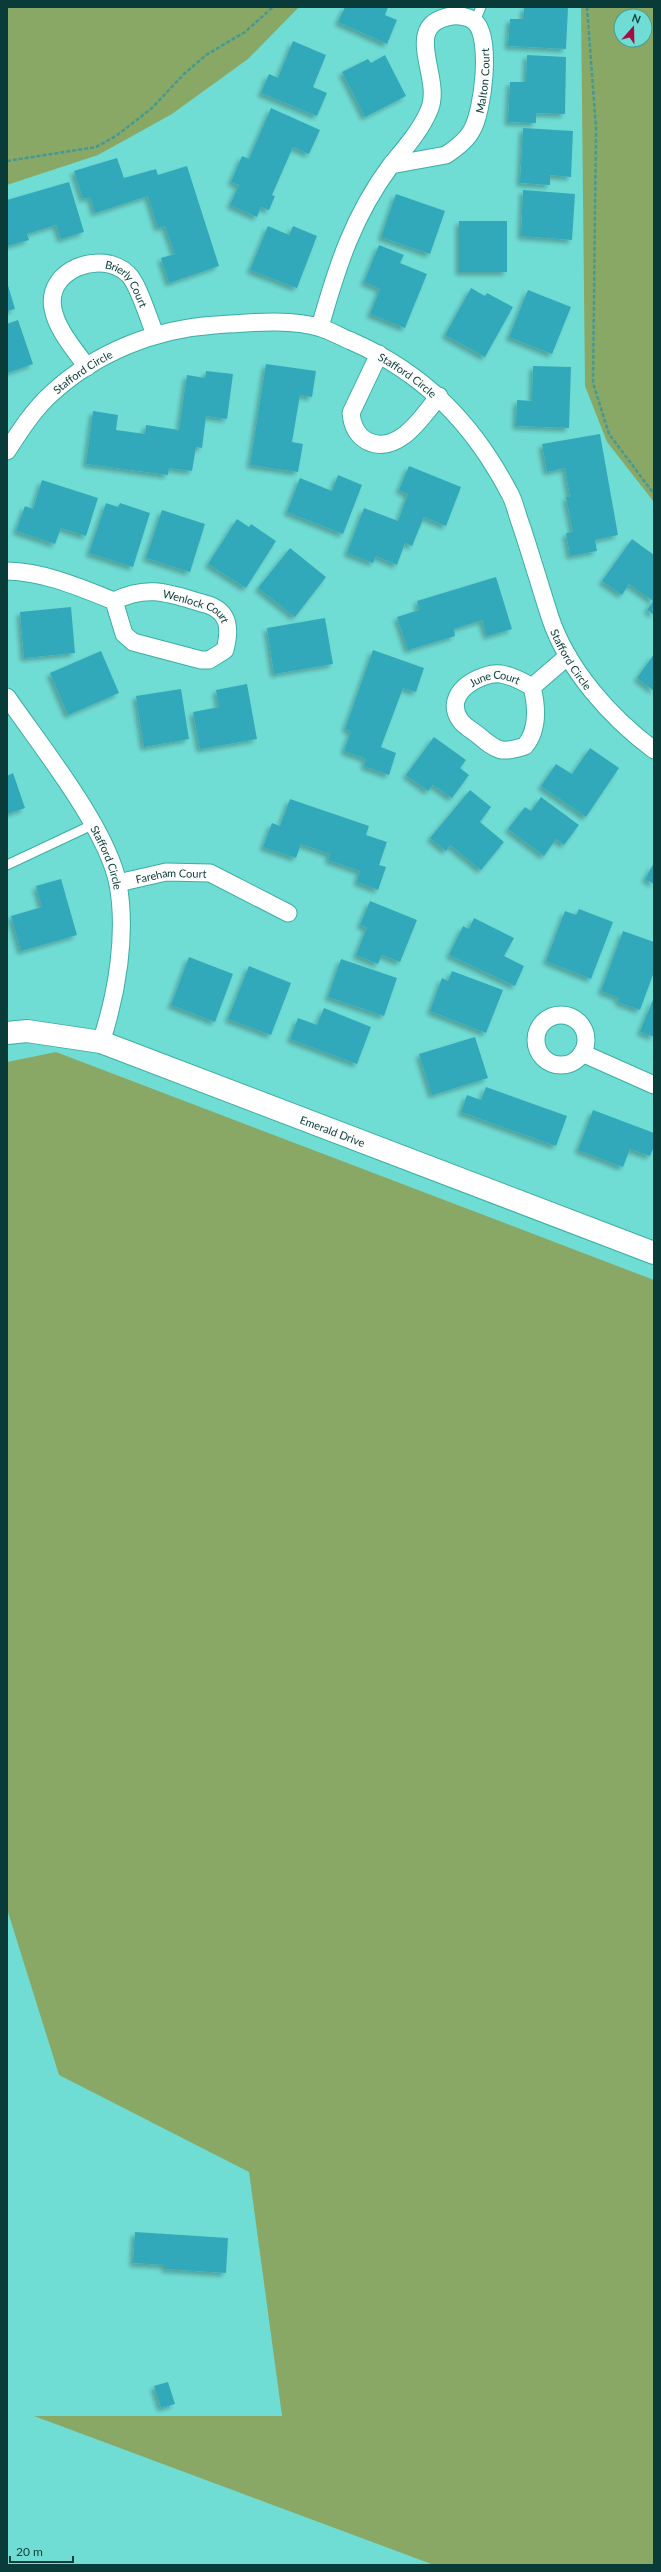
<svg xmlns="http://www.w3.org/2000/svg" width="661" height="2572" font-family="Lato,sans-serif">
<defs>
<filter id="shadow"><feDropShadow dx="-3.5" dy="3.5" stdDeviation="2" flood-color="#0004"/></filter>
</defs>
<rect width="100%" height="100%" fill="#70ddd5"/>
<!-- green -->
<path fill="#89a866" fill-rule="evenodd" d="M7,7H299L248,59L172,114L98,155L7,185Z
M581,7H654V502L607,442L585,386ZM621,16H645V40H621Z
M56,1052L654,1280V2565H434L34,2416H282L249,2172L59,2075L7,1909V1062Z"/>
<!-- building -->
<path fill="#33a9ba" filter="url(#shadow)" d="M345,7H388L385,15L397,20L387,44L338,22Z
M524,7H568L566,49L508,46L510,19H524Z
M293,41L326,55L313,87L327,93L317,116L261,93L269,74L278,78Z
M385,55L406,96L365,117L342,72L368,59L371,63Z
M527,55L566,57L565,114L536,113V123L508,122L510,82H526Z
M271,108L320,130L309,154L293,147L272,195L275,196L269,210L261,207L257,217L230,205L239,185L231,182L242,156L249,159Z
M523,128L573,131L571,177L550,175V185L520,183Z
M117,158L124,178L156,169L158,175L187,166L219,266L169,283L161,258L175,254L165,226L158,228L148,196L95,213L90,197L83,199L74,171Z
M69,182L84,232L61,239L56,225L27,234L29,240L7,246V200Z
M523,190L575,194L572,240L521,236Z
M396,194L445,211L430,254L381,237Z
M459,221H507V272H459Z
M268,226L289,235L293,226L317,236L297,288L250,270Z
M379,245L404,255L400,263L427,274L405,328L370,314L380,289L364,282Z
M7,282L15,309L7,311Z
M471,288L485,296L487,293L513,307L485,357L445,335Z
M528,290L571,307L552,354L509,337Z
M18,320L33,364L7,373V324Z
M266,364L316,371L312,397L300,395L292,442L303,444L298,472L250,465Z
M533,366L571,367L569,428L516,426L517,400L532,401Z
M206,371L233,374L227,419L206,416L202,448L196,447L192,471L169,468L168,475L86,464L93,411L118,415L116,430L145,434L146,425L179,430L187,375L205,378Z
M600,434L618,535L595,540L597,551L570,556L566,533L573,532L566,497H570L565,468L547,472L542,444Z
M409,466L461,487L446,526L424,517L412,546L405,543L397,565L376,556L373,563L347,553L364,508L398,521L408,494L399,490Z
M338,475L362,485L343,534L287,512L300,478L332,491Z
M42,480L98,498L86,536L61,528L55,544L16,531L25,506L33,509Z
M106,503L118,507L120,503L150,513L133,567L89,553Z
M162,510L205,524L190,572L146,558Z
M237,519L249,527L251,524L276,541L246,588L208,564Z
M632,539L654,555V615L647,610L653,601L629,584L622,595L602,581Z
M290,548L326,577L295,617L258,588Z
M496,577L512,629L487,636L482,620L454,629L455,636L408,650L397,617L419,610L417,601Z
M71,607L75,653L24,658L20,612Z
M325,618L333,664L274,674L267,628Z
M373,650L424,668L416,692L403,688L381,747L396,753L389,775L364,766L366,759L344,751L351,731L345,729Z
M101,651L119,693L68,715L50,673Z
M654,654V691L637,678Z
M247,684L257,739L200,749L193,712L219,707L216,690Z
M181,689L189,739L144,747L136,696Z
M434,737L466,760L460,768L469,775L452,798L433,785L428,791L406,775Z
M590,748L619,768L586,817L541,786L556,764L572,774Z
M13,773L25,808L7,814V776Z
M470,790L491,807L480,822L504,842L481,870L450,845L446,851L430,838Z
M541,797L579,825L564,845L556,839L544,856L508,829L525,807L531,811Z
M290,799L369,826L366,835L387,842L379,865L386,867L378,890L357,882L360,871L328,860L330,854L301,844L296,858L263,847L272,823L280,826Z
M654,863V884L645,879Z
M61,879L77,935L21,951L11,916L42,907L36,886Z
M370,901L417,920L400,962L382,955L378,964L356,955L367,928L360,925Z
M579,909L613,922L591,979L546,961L565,911L576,915Z
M474,918L514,938L504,956L524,966L515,986L449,955L463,926L469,929Z
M623,931L654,942V972L640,1010L618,1002L619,998L601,991Z
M189,957L233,974L215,1022L171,1005Z
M341,959L397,978L384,1016L328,997Z
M249,966L291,983L271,1035L228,1019Z
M452,971L503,990L486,1033L430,1011L442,978L448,981Z
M654,997V1037L640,1032Z
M324,1008L371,1027L357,1064L290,1039L298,1018L317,1025Z
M475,1037L488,1078L432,1095L419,1054Z
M486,1087L567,1116L556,1146L461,1112L467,1095L481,1100Z
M593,1110L654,1133V1147L650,1156L630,1149L623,1167L578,1150Z
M135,2232L228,2238L226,2273L165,2269V2265L133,2263Z
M168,2382L175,2404L161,2408L154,2386Z"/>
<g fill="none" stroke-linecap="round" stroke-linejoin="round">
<defs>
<path id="service" d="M475,21L481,7
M7,865L92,825"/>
<g id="minor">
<path id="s1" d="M320,327C337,267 353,216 391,165L446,155C455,149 467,140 472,130C483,111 492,38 475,22C470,17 459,15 452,16C400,24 442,76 430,108C422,129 405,148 391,165"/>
<path d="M379,354L351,413C352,424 356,435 367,441C398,456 422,417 439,396"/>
<path id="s2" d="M87,367C75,350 57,330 53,309C45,269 102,249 128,274C138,283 149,320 155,334"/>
<path id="s3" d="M7,451C20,431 34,409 52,393C97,352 155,329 215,325C246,323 291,318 321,328C331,331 341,337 351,341C424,373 473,423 510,494C515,503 517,515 521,525C531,555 540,586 550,617C567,669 611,718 654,750"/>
<path id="s4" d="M7,571C45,572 79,587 114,601C151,583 172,595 209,605C230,613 230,630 225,650L209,660H201L133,642L124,634L114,601"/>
<path id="s5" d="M532,687C537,707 539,729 525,746C501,754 497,751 478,735C473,731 464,726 460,720C442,694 479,672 501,674C513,676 522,681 532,687L568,656"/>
<path id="s6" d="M7,697C40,745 107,828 118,884C127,934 117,994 101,1042"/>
<path id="s7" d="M118,883L166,872L210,873L288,913"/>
<circle cx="561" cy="1040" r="25"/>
<path d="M582,1053L654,1085"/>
</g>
<g id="tertiary">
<path id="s8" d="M7,1033L27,1031L101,1042L654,1253"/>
</g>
</defs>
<!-- service casing -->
<use href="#service" stroke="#3aada6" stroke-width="11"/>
<!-- minor casing -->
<use href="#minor" stroke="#3aada6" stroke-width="19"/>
<!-- tertiary casing -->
<use href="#tertiary" stroke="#3aada6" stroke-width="24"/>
<!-- path -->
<path stroke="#459993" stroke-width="2.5" stroke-dasharray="4 2" stroke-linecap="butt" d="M587,7L596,128L593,383L609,434L654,494
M7,161L96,147L116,136L152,108L184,74L206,55L245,32L273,7"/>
<!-- service -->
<use href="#service" stroke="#fff" stroke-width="9"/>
<!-- minor -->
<use href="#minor" stroke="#fff" stroke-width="17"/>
<!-- tertiary -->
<use href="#tertiary" stroke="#fff" stroke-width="22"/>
</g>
<g text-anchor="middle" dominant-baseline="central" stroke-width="4" stroke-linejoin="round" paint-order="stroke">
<!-- street labels -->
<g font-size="11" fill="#093b38" stroke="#70ddd5">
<text stroke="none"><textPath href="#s1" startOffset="321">Malton Court</textPath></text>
<text stroke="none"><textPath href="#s2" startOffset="180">Brierly Court</textPath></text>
<text stroke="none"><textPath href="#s3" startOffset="111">Stafford Circle</textPath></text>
<text stroke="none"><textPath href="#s3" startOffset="459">Stafford Circle</textPath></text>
<text stroke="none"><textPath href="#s4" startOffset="199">Wenlock Court</textPath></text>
<text stroke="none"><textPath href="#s3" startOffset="795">Stafford Circle</textPath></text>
<text stroke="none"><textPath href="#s5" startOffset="207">June Court</textPath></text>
<text stroke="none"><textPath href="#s6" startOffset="190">Stafford Circle</textPath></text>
<text stroke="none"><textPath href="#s7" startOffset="54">Fareham Court</textPath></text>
<text stroke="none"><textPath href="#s8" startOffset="343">Emerald Drive</textPath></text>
</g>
</g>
<!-- border -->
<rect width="661" height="2572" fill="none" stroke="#093b38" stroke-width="16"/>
<!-- north arrow -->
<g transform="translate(633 28) rotate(20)"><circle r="19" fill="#70ddd5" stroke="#479c96"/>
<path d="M0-3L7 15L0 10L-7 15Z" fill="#a40c43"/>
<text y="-6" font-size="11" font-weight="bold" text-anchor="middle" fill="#093b38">N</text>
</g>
<!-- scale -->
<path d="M10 2556v6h63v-6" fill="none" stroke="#093b38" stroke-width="2"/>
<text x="16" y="2556" font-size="12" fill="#093b38" stroke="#70ddd5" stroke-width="3" paint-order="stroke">20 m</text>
</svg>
